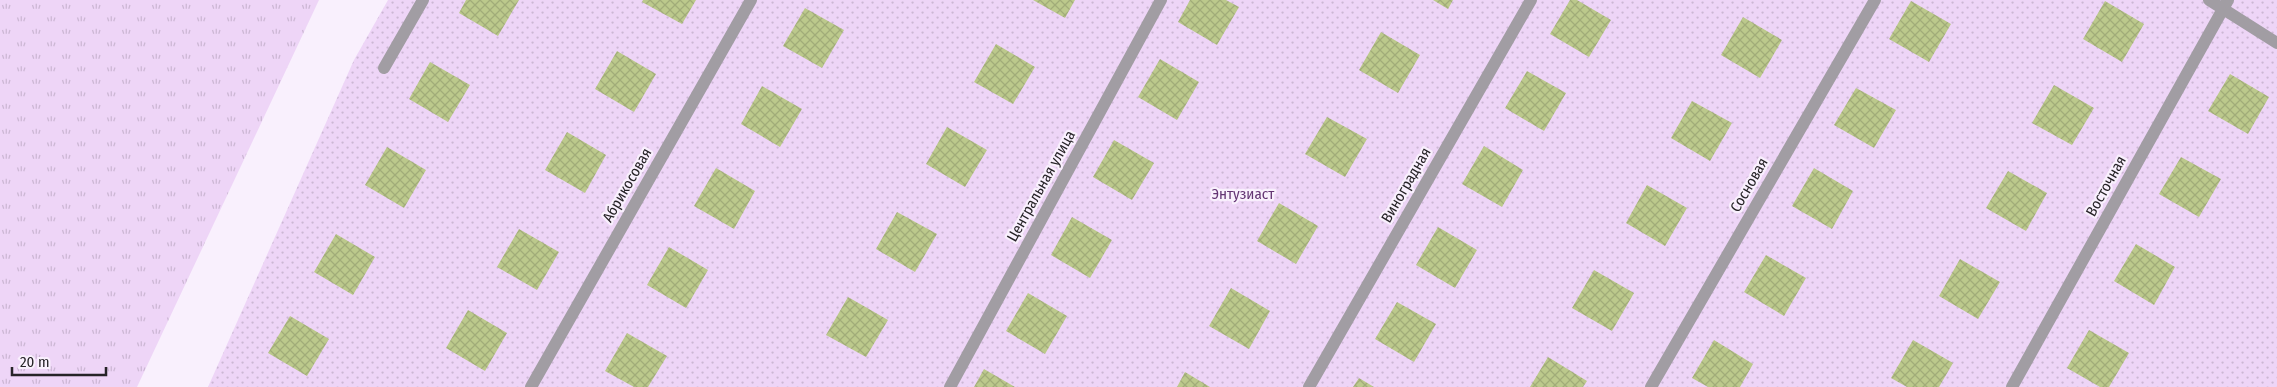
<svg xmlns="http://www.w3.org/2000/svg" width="2277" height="387" font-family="'Fira Sans Condensed',sans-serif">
<defs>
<pattern id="grass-tufts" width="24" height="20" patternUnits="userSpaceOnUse" patternTransform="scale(1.25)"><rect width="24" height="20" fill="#eed5f7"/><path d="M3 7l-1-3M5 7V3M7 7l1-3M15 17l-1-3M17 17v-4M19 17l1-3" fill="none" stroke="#ccb7d4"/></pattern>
<pattern id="garden-dots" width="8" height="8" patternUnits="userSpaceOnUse" patternTransform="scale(1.25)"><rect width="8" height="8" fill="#eed5f7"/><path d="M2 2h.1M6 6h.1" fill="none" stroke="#ccb7d4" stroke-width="1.8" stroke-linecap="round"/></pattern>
<pattern id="building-cross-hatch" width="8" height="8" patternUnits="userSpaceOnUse" patternTransform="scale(1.25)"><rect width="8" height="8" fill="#bcc98c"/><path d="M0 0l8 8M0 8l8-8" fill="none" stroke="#a1ac79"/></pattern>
</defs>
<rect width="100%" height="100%" fill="#f9f0fd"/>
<!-- grass -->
<path fill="url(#grass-tufts)" d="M0,0H319L137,387H0Z"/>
<!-- garden -->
<path fill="url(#garden-dots)" d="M388,0H2277V387H208L354,60Z"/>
<!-- building -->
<path fill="url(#building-cross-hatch)" d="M466,0H519L498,36L459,13Z
M643,0H696L682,24L642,2Z
M1033,0H1075L1065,18Z
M1190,0H1226L1239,7L1217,45L1178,22Z
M1433,0H1453L1448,9Z
M1570,0H1577L1611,20L1589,57L1550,34Z
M1911,1L1951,24L1929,62L1889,39Z
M2105,1L2144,24L2122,62L2083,39Z
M805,8L844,30L822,68L783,46Z
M1743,17L1782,40L1760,78L1721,55Z
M1381,32L1420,55L1398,93L1359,70Z
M996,44L1035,67L1013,104L974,82Z
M617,51L656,74L634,112L595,89Z
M1160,59L1199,82L1177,120L1138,97Z
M430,62L470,85L448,122L409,99Z
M1527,71L1566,93L1544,131L1505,108Z
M2230,74L2269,97L2248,134L2208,111Z
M2054,85L2094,108L2072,145L2032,123Z
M762,86L802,109L780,147L741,124Z
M1856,88L1896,110L1874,148L1834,125Z
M1692,101L1732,123L1710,161L1671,138Z
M1327,117L1367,139L1345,177L1305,154Z
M947,127L987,150L965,187L926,164Z
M567,132L606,155L585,193L545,170Z
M1114,140L1154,163L1132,200L1093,177Z
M1484,146L1523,170L1502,207L1462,184Z
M387,147L426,170L404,208L365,185Z
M2181,157L2221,179L2199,217L2159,194Z
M716,168L755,191L734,229L694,206Z
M1814,168L1853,191L1832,229L1792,206Z
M2008,171L2047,193L2026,231L1986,208Z
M1647,185L1687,208L1665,246L1626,223Z
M1279,203L1318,226L1296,264L1257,241Z
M897,212L937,234L915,272L876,249Z
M1072,217L1112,240L1090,278L1051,255Z
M1438,227L1477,250L1455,288L1416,265Z
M519,229L559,252L537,290L497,267Z
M336,234L375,257L353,295L314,272Z
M2136,244L2175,267L2154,305L2114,281Z
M669,247L708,270L686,308L647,285Z
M1766,255L1806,278L1784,316L1744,292Z
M1960,259L2000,282L1978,319L1939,296Z
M1594,270L1634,293L1612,331L1572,308Z
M1231,288L1270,311L1249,349L1209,326Z
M1028,293L1067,316L1045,354L1006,331Z
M848,297L888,320L866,357L826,335Z
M1397,302L1436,324L1414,362L1375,339Z
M468,310L507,333L485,371L446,348Z
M290,316L329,339L307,376L268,353Z
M2089,330L2129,353L2109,387H2100L2067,368Z
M627,333L667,356L648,387H634L605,371Z
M1714,340L1753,364L1740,387H1708L1692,378Z
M1913,340L1953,363L1939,387H1907L1891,378Z
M1548,357L1587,381L1583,387H1530Z
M984,369L1015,387H974Z
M1185,372L1210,387H1177Z
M1359,378L1374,387H1353Z"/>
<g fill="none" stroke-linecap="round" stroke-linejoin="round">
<!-- street -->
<path stroke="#a19da3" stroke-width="12" d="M2209,0L2277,43
M384,68L423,0
M531,387L751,0
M950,387L1161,0
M1309,387L1531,0
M1651,387L1875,0
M2012,387L2228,0"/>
</g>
<g text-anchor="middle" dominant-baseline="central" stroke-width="4.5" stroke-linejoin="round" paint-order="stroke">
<!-- street labels -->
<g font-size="15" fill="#262327" stroke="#f9f0fd">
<text transform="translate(627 185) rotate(-60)">Абрикосовая</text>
<text transform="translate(1406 185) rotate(-60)">Виноградная</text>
<text transform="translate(1749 185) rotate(-60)">Сосновая</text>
<text transform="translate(1041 186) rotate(-61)">Центральная улица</text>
<text transform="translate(2106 186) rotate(-61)">Восточная</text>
</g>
<!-- park labels -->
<g font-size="15" fill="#643574" stroke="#f9f0fd">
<text x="1243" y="194">Энтузиаст</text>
</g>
</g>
<!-- scale -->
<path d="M12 367v8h94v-8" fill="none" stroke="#262327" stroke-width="2.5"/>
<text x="20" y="367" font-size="15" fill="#262327" stroke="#f9f0fd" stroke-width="4" paint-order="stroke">20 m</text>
</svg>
